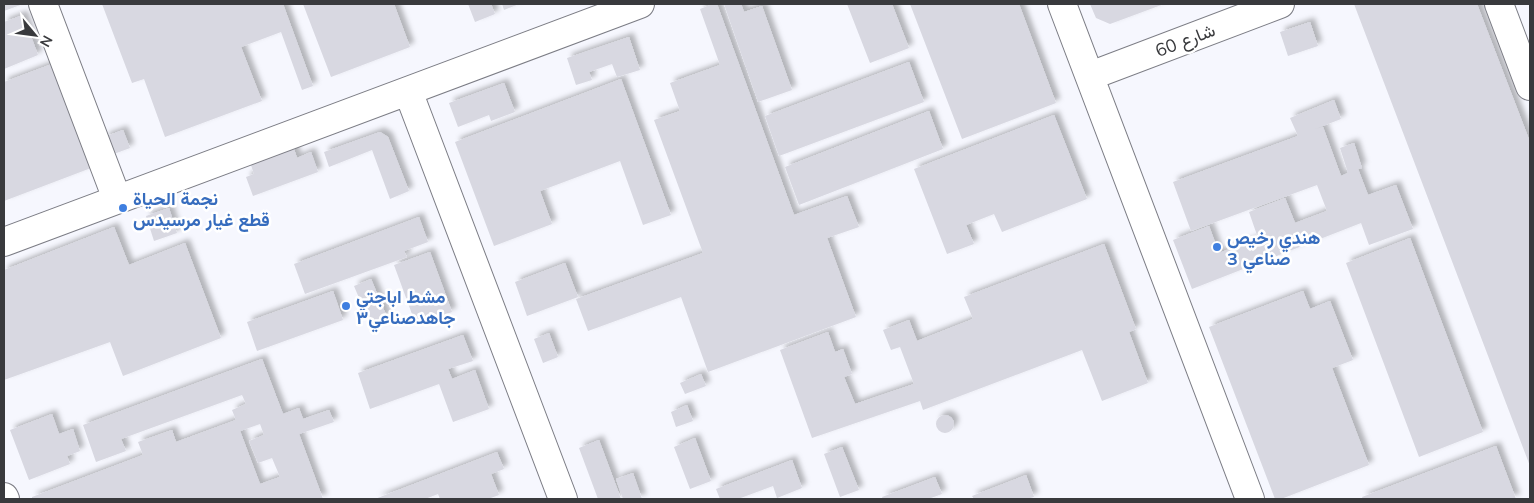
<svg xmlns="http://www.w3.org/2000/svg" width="1534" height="503" font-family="Mulish,Vazirmatn,sans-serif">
<defs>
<filter id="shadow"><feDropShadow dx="4.5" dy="-4.5" stdDeviation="2.5" flood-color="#0004"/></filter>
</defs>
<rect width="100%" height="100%" fill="#f6f7fe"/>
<!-- building -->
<path fill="#d8d8e1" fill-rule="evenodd" filter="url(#shadow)" d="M4,4H23L4,11Z
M102,4H283L313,86L302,90L281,32L241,47L262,101L165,137L144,79L132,83Z
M303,4H394L410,47L331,77Z
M468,4H491L495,14L475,22Z
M502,4H519L504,10Z
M713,4H717L794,215L847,196L859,227L827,238L856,317L708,372L681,297L588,331L576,299L703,253L654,120L680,111L670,83L720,65L700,9Z
M724,4H741L744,12L762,6L792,90L758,102Z
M847,4H892L909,48L870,63Z
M910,4H1019L1056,103L962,139Z
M1090,4H1164L1110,24L1096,18Z
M1354,4H1477L1530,142V466Z
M23,15L38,55L4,69V22Z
M1310,22L1318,46L1288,56L1280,32Z
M629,37L640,70L617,77L612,64L589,72L592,80L576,85L567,58Z
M909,62L924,102L779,156L765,116Z
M52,64L91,168L4,201V82Z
M621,79L671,215L643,225L620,161L540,191L552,224L494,246L455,142Z
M504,83L515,112L491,121L489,115L458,127L449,103Z
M1334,100L1341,119L1315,129L1323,127L1341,176L1348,173L1340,148L1354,143L1362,168L1358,169L1368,195L1396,185L1413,229L1369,245L1361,223L1192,289L1173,240L1209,226L1219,253L1258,238L1249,212L1285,198L1295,223L1327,211L1317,185L1191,231L1173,182L1298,136L1290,118Z
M929,111L943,149L799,205L785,167Z
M1054,115L1087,199L1002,232L994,214L966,225L974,244L947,254L914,169Z
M123,130L130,148L111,155L104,137Z
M380,132L388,137L409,191L390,199L372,150L329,167L324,152Z
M293,146L297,158L311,152L318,172L253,196L246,177L254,174L250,162Z
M169,208L177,233L154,241L146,216Z
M419,217L428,242L404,251L407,257L305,294L294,264Z
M114,227L129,265L185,243L221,338L123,376L110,342L4,380V270Z
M1410,238L1483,432L1419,457L1346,263Z
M1104,244L1136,329L1129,332L1148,383L1102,401L1082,350L923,410L920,401L812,438L780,350L828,332L835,352L843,349L852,374L844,377L855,404L914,384L900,347L891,350L883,330L909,320L917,341L973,319L964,297Z
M430,252L452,312L416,325L394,265Z
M565,263L578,297L527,316L515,282Z
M371,279L387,317L370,324L354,286Z
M333,291L343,320L257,351L247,322Z
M1303,291L1310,309L1330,301L1353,360L1332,368L1369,465L1281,499H1275L1209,327Z
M549,333L558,357L543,363L534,339Z
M463,335L473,361L448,369L452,379L475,370L489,409L453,422L439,384L370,409L358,373Z
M262,359L283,414L299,408L303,419L329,410L334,422L299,434L323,499H32V497L143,455L138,442L172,430L176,442L236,420L232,410L246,404L242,395L121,439L126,451L96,462L83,425ZM260,424L264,435L249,441L258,463L272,458L280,477L260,484L240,431Z
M701,374L706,386L685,394L680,383Z
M687,405L693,421L676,427L671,412Z
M52,414L59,434L73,429L80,451L67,456L70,464L29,480L10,430Z
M936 424a9 9 0 1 1 18 0a9 9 0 1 1-18 0Z
M695,438L711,481L690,489L674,447Z
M599,440L621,499H598L579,448Z
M1496,446L1516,499H1363L1362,497Z
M842,447L859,490L840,497L824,454Z
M497,452L504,469L491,474L499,495L488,499H440L438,494L425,499H375Z
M792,460L802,488L777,498L773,486L738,499H720L716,489Z
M633,473L642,499H623L616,479Z
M1026,475L1034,497L1027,499H974L972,496Z
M935,477L942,494L931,498L932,499H883L882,497Z"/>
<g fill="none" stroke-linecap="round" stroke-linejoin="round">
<defs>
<path id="minor" d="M43,4L117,199
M1062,4L1250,499
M1499,4L1530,86
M1090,76L1280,4
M408,91L563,499
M4,242L640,4
M4,497L5,499"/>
</defs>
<!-- minor casing -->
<use href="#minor" stroke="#7c7d85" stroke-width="30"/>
<!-- minor -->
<use href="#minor" stroke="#fff" stroke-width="28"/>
</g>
<!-- markers -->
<g fill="#3f7fe0" stroke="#fff" stroke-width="2">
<circle cx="123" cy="208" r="5"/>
<circle cx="1217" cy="247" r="5"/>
<circle cx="346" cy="306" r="5"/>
</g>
<g text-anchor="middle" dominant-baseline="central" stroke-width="5" stroke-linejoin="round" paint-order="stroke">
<!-- street labels -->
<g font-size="18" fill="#393a3d" stroke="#fff">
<text transform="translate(1185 40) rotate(-21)">شارع 60</text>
</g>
<!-- shop labels -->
<g font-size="18" font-weight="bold" fill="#366cbe" stroke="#fff" text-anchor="start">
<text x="133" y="198">نجمة الحياة<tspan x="133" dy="21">قطع غيار مرسيدس</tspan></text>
<text x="1227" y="237">هندي رخيص<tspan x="1227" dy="21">صناعي 3</tspan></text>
<text x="356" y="296">مشط اباجتي<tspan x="356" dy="21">جاهدصناعي٣</tspan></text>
</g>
</g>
<!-- border -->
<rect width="1534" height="503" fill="none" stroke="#393a3d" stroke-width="10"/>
<!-- north arrow -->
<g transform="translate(35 35) rotate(119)" stroke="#ffffff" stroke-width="4" paint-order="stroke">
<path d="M0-4L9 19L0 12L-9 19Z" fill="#393a3d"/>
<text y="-8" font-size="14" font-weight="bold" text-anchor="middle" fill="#393a3d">N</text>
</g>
</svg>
